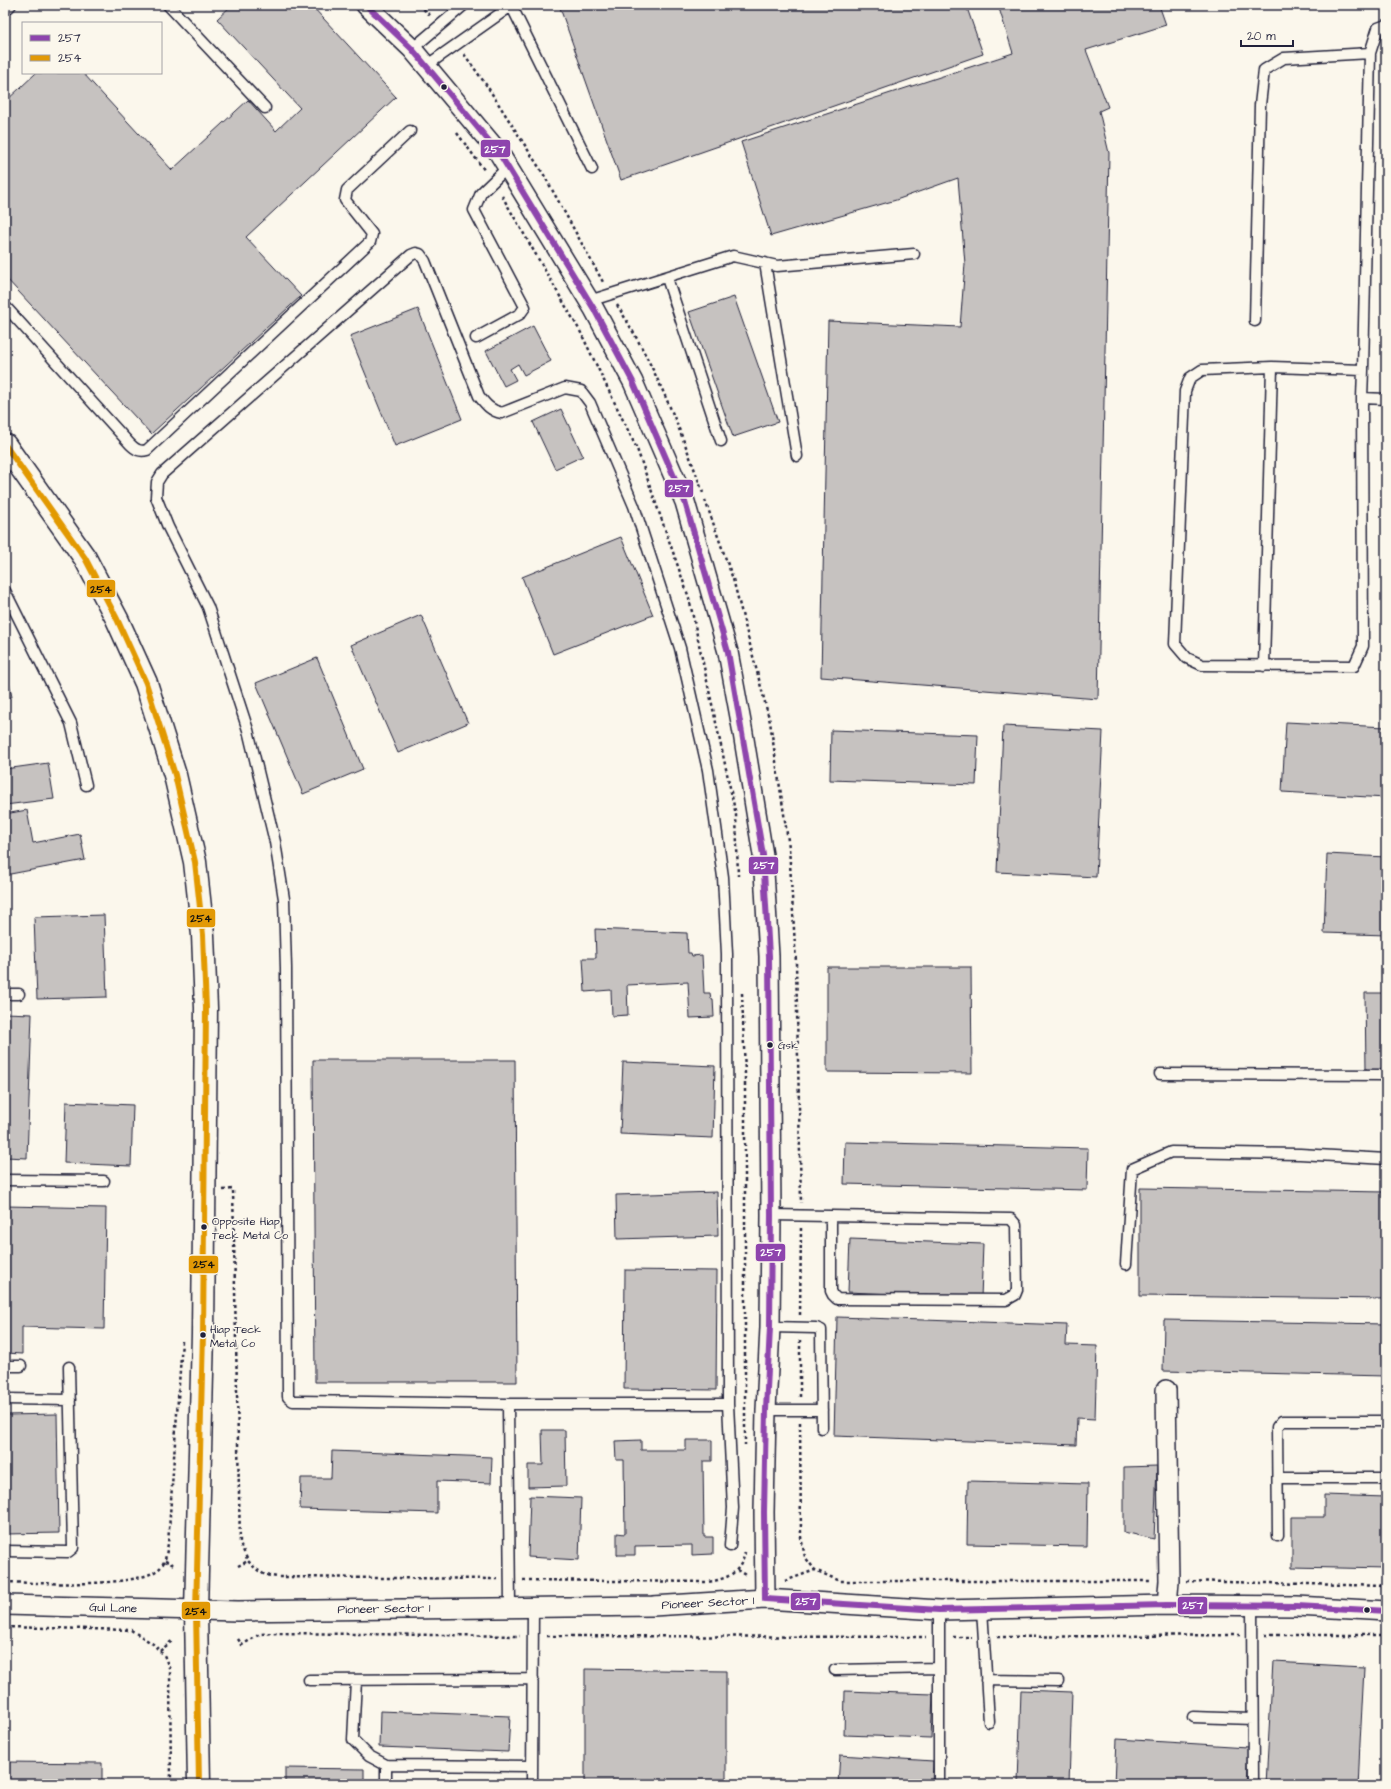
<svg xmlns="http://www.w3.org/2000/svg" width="1391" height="1789" font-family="'Architects Daughter',sans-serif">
<rect width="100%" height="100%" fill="#fbf7ec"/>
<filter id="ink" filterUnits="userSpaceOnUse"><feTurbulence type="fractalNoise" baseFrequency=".025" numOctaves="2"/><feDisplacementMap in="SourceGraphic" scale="8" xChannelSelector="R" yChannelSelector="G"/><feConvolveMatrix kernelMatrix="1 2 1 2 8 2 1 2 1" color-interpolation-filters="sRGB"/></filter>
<g filter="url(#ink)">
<!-- building -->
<path fill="#c6c2c0" stroke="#22223b" d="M232,5H311L396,97L246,237L301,296L151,434L5,277V102L36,73H83L172,170L248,100L276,131L300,108L217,19Z
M559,5H966L983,54L621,180Z
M998,5H1159L1166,25L1086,50L1108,107L1099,111L1109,153L1098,699L821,677L828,321L960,327L965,264L958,178L896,200L771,236L741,142L1013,53Z
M734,297L778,422L733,437L689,312Z
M418,309L462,419L395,446L350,336Z
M533,326L551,361L524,375L518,364L510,369L516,380L504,386L486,351Z
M561,409L583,456L555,469L533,422Z
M621,537L653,615L553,654L522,577Z
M421,615L468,723L398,753L351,645Z
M317,658L363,769L303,794L256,683Z
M8,677L12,697L5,698V678Z
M1286,722L1386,727V798L1282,792Z
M1003,726L1103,731L1096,877L997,872Z
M831,730L978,735L976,785L830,780Z
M48,763L54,799L5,805V769Z
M27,810L33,843L80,834L85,860L5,875V814Z
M1327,854L1386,857V935L1324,933Z
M104,915L107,997L37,999L34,917Z
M595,929L687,933L688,953H691L692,956L702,955L704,993H710L711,999H713L714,1017L690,1018L688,982L627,985L628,1015L612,1016L611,990L585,992L583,958H596Z
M827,967H971L972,1073L827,1072Z
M1365,993H1386V1070H1366Z
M5,1013L32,1014L27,1158L5,1157Z
M313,1060H515L517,1382H315Z
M623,1062L715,1066L713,1138L620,1134Z
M66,1102L133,1105L131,1166L64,1163Z
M845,1142L1088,1148L1087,1190L844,1184Z
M1140,1188L1386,1192V1299L1140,1296Z
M717,1192L718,1236L617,1239L616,1195Z
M5,1206L106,1208L104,1329L22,1327V1354L5,1353Z
M850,1239L983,1244L981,1298L848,1292Z
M625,1270L717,1271L716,1390L624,1389Z
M837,1317L1067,1325L1066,1345L1097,1346L1095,1419L1077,1418L1076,1445L834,1436Z
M1164,1320L1386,1324V1376L1163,1371Z
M57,1414L59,1533L5,1534V1415Z
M542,1430H565L566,1486L528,1487V1465H543Z
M641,1440V1450H686V1440H712V1461H703L704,1537H713V1554L692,1555V1545L635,1546V1555H617V1533L625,1534L624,1460H616L615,1441Z
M332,1451L492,1457L491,1483L437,1481V1513L300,1509L301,1478H331Z
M1157,1466L1154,1539L1124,1532V1467Z
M968,1481L1088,1484L1087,1546L967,1544Z
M1324,1495L1386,1497V1569L1292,1567V1517H1324Z
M530,1496L581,1498L579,1560L528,1557Z
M1273,1662L1364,1667L1358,1784H1266Z
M585,1669L726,1671V1784H585Z
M1021,1690L1072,1692L1069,1784H1018Z
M845,1691L933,1694L931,1738L844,1735Z
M380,1711L510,1716L508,1752L379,1747Z
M1117,1739L1248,1747L1246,1784H1115Z
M840,1755L933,1761L932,1784H838Z
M5,1762L102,1763V1784H5Z
M285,1768L364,1769V1784H285Z"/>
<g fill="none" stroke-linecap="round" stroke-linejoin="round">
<defs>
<path id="service" d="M168,5L265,108
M511,5L592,169
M5,11L11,5
M412,49L464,5
M426,66L511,6
M765,263L797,456
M667,278L721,441
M589,301L733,256L777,266L914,254
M5,306L130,444C136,450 140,452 147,450L370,242L372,234L345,200L347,190L410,131
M1255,321L1260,105L1264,70L1284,58L1370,53
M476,338L520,314L525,307L474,210L481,193L508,167
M1363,370L1272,367L1202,370L1190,378L1185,391L1175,644L1187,658L1202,665L1354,666L1363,646L1362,398L1363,370L1370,53L1378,28L1386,25
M1362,398L1386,399
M5,591L71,723L86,785
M1264,666L1272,367
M5,994H19
M1160,1074L1386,1075
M5,1180L104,1181
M771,1215L1011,1219L1016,1225L1017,1290L1015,1295L1006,1300L837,1299L833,1295L831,1291V1216
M1126,1264L1132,1169L1171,1152L1300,1154L1386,1159
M770,1327L816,1328L821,1330L822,1428
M5,1366H21
M5,1399L70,1400
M508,1404L510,1607
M728,1404H508L299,1401H293L288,1397L286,968L284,899L275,842L248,730L208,607L168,527L156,497L157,482L162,474L411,255L416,253L420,254L425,261L479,396C486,405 491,411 502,413L565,388L581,391L590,403L634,506L680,648L708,770L723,877L727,954L728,1404L733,1508L730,1546
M766,1410H822
M1278,1478H1386
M1278,1536L1277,1427L1282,1421H1386
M5,1551L68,1552L73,1548L69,1367
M1252,1607L1253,1784
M982,1609L989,1722
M939,1610V1784
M835,1670L939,1668
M309,1680L533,1679
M356,1680L353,1740L369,1756L386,1765L532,1766
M986,1680L1059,1681
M1193,1717L1252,1719
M386,1784V1765
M532,1784L533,1607"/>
<path id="minor" d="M366,5L412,49L499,153L594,309L633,382L685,502L728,652L743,733L763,855L769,956L771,1215L770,1327L766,1410L764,1512L765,1599
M1166,1390L1169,1581L1167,1605
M5,1605L238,1611L653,1606L765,1599L939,1610L1167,1605L1297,1606L1386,1611"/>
<path id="primary" d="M5,445L85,558L117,619L146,683L175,775L195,862L203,935L206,1008L203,1334L196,1611L199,1784"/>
</defs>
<!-- service casing -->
<use href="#service" stroke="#22223b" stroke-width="13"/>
<!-- minor casing -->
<use href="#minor" stroke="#22223b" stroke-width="22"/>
<!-- primary casing -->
<use href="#primary" stroke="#22223b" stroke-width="25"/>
<!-- path -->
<path stroke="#22223b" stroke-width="2.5" stroke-dasharray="3 3" stroke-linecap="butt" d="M419,5L431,16
M464,54L487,86L544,175L603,282
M457,133L485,171
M502,196L580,331L637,449L689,598L736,815L738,876
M617,305C654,363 680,428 703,493
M705,500L733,579L770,722L789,847L796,962L801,1203
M742,993L745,1074V1445
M223,1190L233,1189L240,1543L248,1561L256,1569L265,1575L278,1577L498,1579
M800,1315L801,1228
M800,1340V1397
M800,1422L801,1537L805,1557L815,1570L840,1581H1152
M165,1561L174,1565
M238,1566L248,1561
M737,1570L747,1576
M523,1580L708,1582C727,1579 741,1573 745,1552
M785,1581L815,1570
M1187,1581L1386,1586
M5,1582C39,1583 130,1588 156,1571C166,1565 166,1554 168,1544L182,1341
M5,1627L131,1630L153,1644L164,1655L170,1670L171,1784
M1265,1635H1386
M547,1636L926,1637
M953,1637H972
M997,1637L1240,1635
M238,1639L242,1645L260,1634L277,1633L520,1636
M160,1651L173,1640"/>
<!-- service -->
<use href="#service" stroke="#fbf7ec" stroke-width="10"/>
<!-- minor -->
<use href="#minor" stroke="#fbf7ec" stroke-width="19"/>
<!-- primary -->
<use href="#primary" stroke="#fbf7ec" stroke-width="22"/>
<defs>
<path id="bus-1" d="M366,5L412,49L499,153L594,309L633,382L685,502L728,652L763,855L769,956L771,1215L770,1327L766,1410L764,1512L765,1599L939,1610L1167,1605L1297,1606L1386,1611"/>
<path id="bus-2" d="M5,445L85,558L117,619L146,683L175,775L195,862L203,935L206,1008L203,1334L196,1611L199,1784"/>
</defs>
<!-- bus-1 casing -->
<use href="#bus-1" stroke="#fbf7ec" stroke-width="9"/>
<!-- bus-2 casing -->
<use href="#bus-2" stroke="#fbf7ec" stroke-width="9"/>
<!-- bus-1 -->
<use href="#bus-1" stroke="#8e44ad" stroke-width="6"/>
<!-- bus-2 -->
<use href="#bus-2" stroke="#e29906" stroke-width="6"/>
</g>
</g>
<!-- markers -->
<g fill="#22223b" stroke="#fbf7ec" stroke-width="1.5">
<circle cx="444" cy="87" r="3.5"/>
<circle cx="770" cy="1045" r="3.5"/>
<circle cx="204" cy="1227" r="3.5"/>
<circle cx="203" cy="1335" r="3.5"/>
<circle cx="1367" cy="1610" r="3.5"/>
</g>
<g text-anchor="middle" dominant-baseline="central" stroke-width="3" stroke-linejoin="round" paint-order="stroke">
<!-- bus labels -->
<g font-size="11" fill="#22223b" stroke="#fbf7ec" text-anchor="start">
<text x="778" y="1045">Gsk</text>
<text x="212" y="1221">Opposite Hiap<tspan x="212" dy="14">Teck Metal Co</tspan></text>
<text x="210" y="1329">Hiap Teck<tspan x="210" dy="14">Metal Co</tspan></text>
</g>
<!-- street labels -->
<g font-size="12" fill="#22223b" stroke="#fbf7ec">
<text transform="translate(708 1603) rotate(-3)">Pioneer Sector 1</text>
<text transform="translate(113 1608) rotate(2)">Gul Lane</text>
<text transform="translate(384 1609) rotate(-1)">Pioneer Sector 1</text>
</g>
</g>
<g stroke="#fbf7ec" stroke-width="1.5">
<rect x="480" y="139" width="31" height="19" rx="4" fill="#8e44ad"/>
<rect x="664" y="479" width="30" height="19" rx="4" fill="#8e44ad"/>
<rect x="86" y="579" width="30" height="19" rx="4" fill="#e29906"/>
<rect x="748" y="856" width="31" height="19" rx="4" fill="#8e44ad"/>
<rect x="186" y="908" width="30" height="20" rx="4" fill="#e29906"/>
<rect x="755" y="1243" width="31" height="19" rx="4" fill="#8e44ad"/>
<rect x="188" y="1255" width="31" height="19" rx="4" fill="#e29906"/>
<rect x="790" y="1592" width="31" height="19" rx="4" fill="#8e44ad"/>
<rect x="1177" y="1596" width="31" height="19" rx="4" fill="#8e44ad"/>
<rect x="181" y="1601" width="30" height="19" rx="4" fill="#e29906"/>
</g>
<g font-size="11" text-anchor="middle" font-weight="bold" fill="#fff">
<text x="495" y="153">257</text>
<text x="679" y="492">257</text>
<text x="764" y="869">257</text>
<text x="771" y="1256">257</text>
<text x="806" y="1605">257</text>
<text x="1193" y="1609">257</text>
</g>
<g font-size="11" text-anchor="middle" font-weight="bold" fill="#111">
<text x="101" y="593">254</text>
<text x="201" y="922">254</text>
<text x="204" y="1268">254</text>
<text x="196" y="1615">254</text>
</g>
<!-- margin -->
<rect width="1391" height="1789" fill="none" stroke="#fbf7ec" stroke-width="20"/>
<rect x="10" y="10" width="1371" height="1769" fill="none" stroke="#22223b" stroke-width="1.5" filter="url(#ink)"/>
<!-- legend -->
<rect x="22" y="22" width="140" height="52" fill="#fbf7ec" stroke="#a4a2a5"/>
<rect x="30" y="35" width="20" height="6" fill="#8e44ad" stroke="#a4a2a5"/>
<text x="58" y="42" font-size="12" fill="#22223b">257</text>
<rect x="30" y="55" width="20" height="6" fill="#e29906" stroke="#a4a2a5"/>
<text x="58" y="62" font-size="12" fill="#22223b">254</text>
<!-- scale -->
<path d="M1241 40v6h52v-6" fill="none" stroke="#22223b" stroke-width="2"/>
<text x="1247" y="40" font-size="12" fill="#22223b" stroke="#fbf7ec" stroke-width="3" paint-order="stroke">20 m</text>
</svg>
